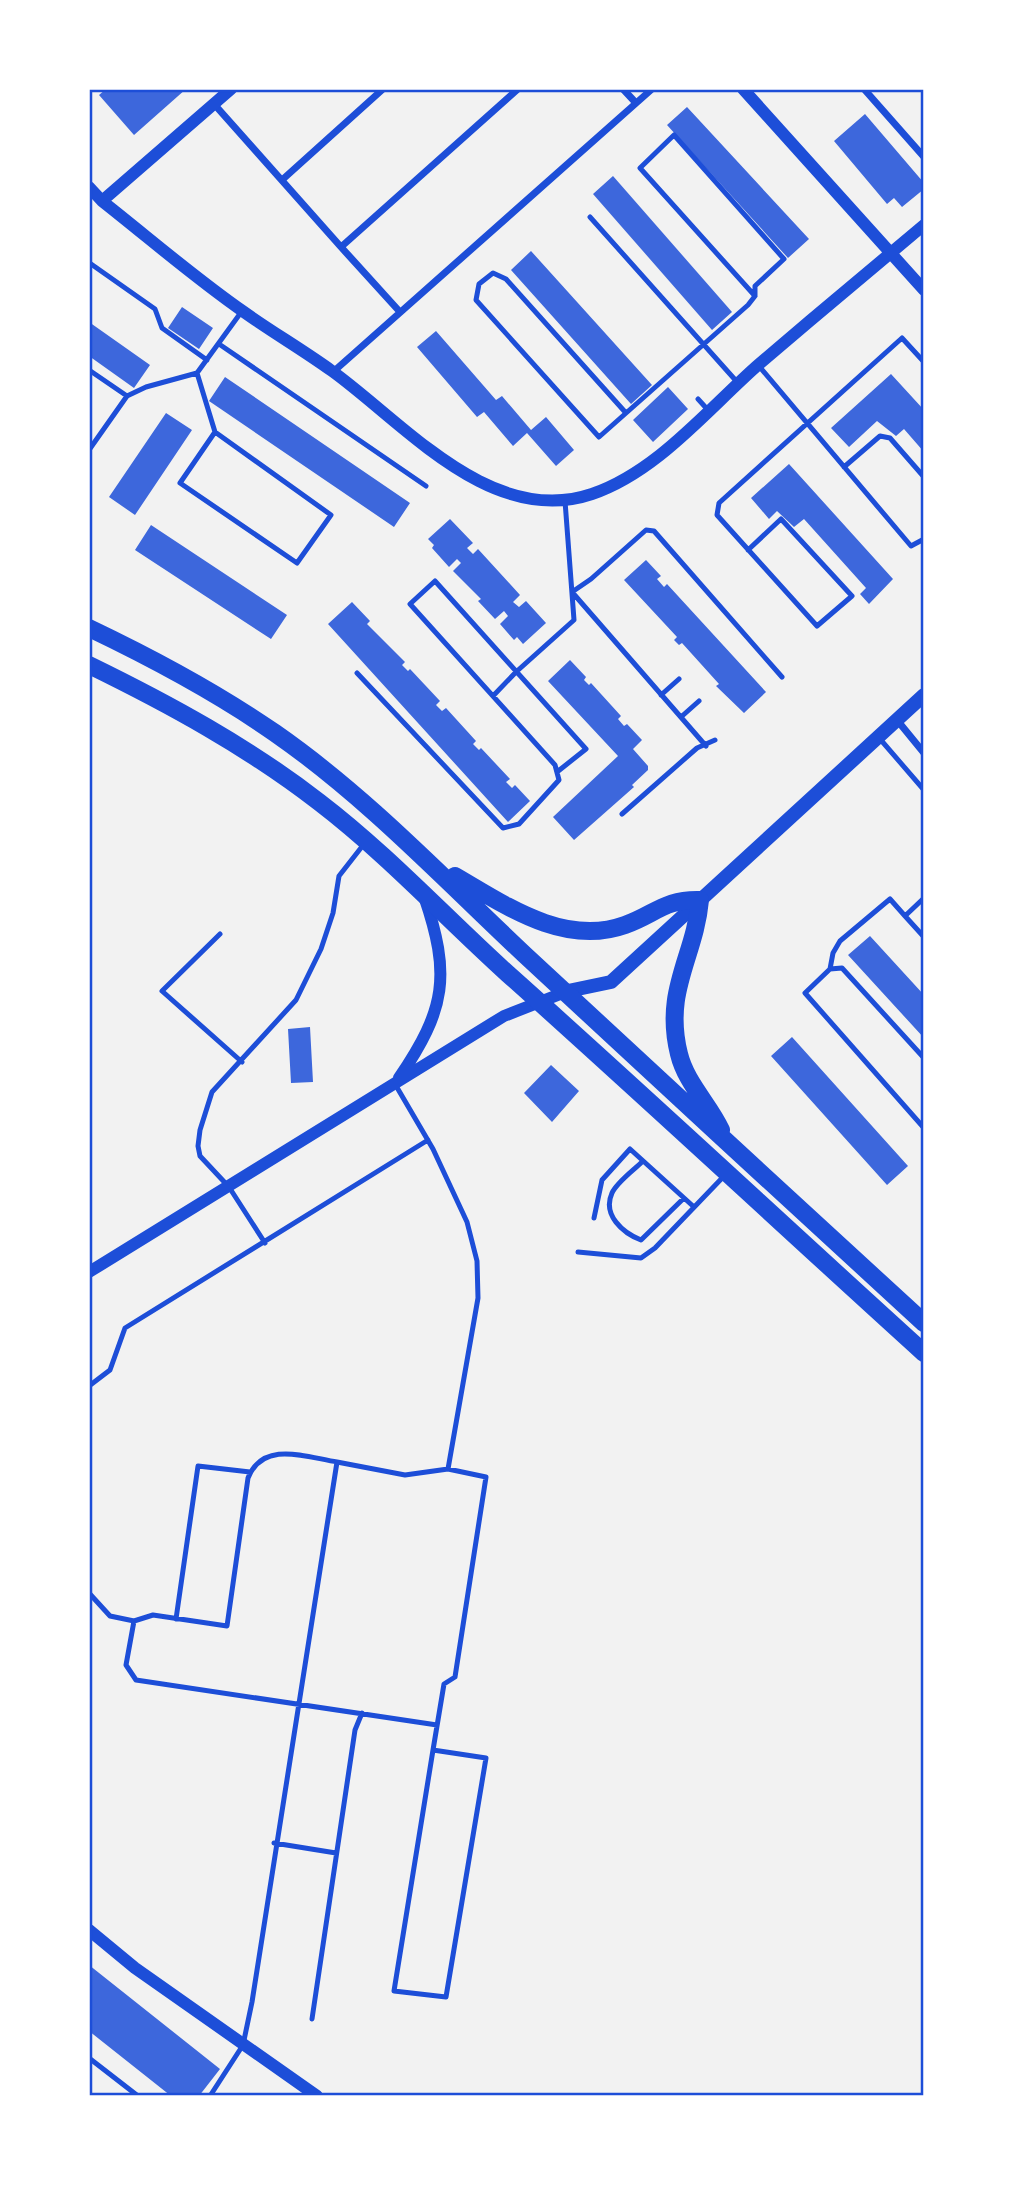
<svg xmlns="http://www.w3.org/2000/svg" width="1013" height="2185" font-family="Helvetica,sans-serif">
<rect width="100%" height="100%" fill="#f2f2f2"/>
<!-- building -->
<path fill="#3d67dc" d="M106,89H186L134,135L99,95Z
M687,107L809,239L788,258L667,125Z
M865,114L924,183V189L902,207L894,198L887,204L834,141Z
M613,176L732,312L712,330L593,194Z
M531,251L652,385L631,404L511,270Z
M182,307L213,328L199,349L168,328Z
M89,322L150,365L134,388L89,356Z
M436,331L496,400L502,396L531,430L546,417L574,450L556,466L527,433L513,446L484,412L477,417L417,347Z
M891,374L924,410V452L904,429L896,436L877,421L849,447L831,428Z
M225,377L410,503L394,527L209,401Z
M668,387L688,409L653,442L633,420Z
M166,413L192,430L135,515L109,497Z
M789,464L893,579L869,604L860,594L866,588L804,519L794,527L777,511L769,519L751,498Z
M450,519L473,543L467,548L473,554L478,549L520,595L513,602L519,607L526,601L546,623L523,644L517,637L514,640L500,624L508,616L504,611L495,619L478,601L481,599L453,571L461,563L457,559L449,567L432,548L434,545L428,539Z
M151,525L287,615L271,639L135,550Z
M646,560L661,576L657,579L664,587L667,584L766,692L744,713L716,686L719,684L682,643L679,645L674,640L677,637L624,580Z
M352,602L370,621L367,624L405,662L402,665L408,671L410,669L440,701L436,705L442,711L446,708L476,741L473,744L479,750L481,748L510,779L506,782L512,788L515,785L530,801L508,822L328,624Z
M570,660L586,677L584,680L589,685L591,683L621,716L618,719L624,726L627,724L642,740L633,749L648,766V770L632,785L634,787L574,840L553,817L618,756L548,681Z
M870,936L924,995V1038L848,955Z
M310,1027L313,1082L291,1083L288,1029Z
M792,1037L908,1166L887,1185L771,1056Z
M551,1065L579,1091L552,1122L524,1093Z
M89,1965L220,2069L199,2096H171L89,2031Z"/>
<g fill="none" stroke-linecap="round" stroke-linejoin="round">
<!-- service -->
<path stroke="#1d4ed8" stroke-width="5" d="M590,217L738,383
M91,264L155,309L162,328L207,360
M219,344L426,486
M758,365L911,546L924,539
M89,370L127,396
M197,373L215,432L331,515L297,563L180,483L215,432
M698,399L708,410
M626,413L506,279L493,273L479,284L476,300L599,437L748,305L755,296V286L784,259L674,135L640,168L755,296
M89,450L127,396L146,387L197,373L242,311
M844,467L880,436L890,438L924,477
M748,550L781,519L852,596L817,626L717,515L719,503L902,338L924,362
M357,673L503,828L519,824L559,780L555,765L410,604L435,581L586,749L557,772
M661,695L679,679
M493,696L516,672L574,620L565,501
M681,717L699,701
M880,739L924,790
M706,746L572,592L591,579L646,530L654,531L782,677
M622,814L697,748L715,740
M924,898L905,916L924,937
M905,916L890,899L840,941L833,953L830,969L805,993L924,1128
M220,934L162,991L242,1062
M830,969L842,968L924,1058
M643,1161C634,1170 617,1182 612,1193C602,1215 623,1233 641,1240L684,1198
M594,1218L602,1180L630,1149L694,1207
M265,1243L229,1187L200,1156L198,1146L200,1130L212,1092L296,1000L321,949L333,913L339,876L364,844
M578,1252L641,1258L655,1248L725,1175
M89,1386L110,1370L125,1328L428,1140
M337,1462L405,1475L448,1469L478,1298L477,1261L467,1222L433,1149L395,1084
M89,1593L110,1616L134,1621L153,1615L227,1626L248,1478C263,1440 306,1457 337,1462L252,2002L243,2045L210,2096
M176,1619L198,1466L250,1472
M134,1621L126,1665L136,1680L437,1725
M433,1750L486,1758L446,1997L394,1991L433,1750L444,1684L455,1677L486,1477L448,1469
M274,1843L336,1853
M312,2019L355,1730L362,1713
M89,2058L138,2096"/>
<!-- minor -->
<path stroke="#1d4ed8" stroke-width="7" d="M623,89L636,103
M864,89L924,157
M214,104L341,247L518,89
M282,180L383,89
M341,247L400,312
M333,372L652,89
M897,720L924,753"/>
<!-- tertiary -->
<path stroke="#1d4ed8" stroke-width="12" d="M743,89L924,290
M89,187L102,201C149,238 195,278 244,312C272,332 303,350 332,371C404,423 491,528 592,494C657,472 708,409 758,365C813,318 868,272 924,225
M102,201L231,89
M399,1078C446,1009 451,975 424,896
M89,1272L504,1016L568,991
M89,1930L135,1968L317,2096"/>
<!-- secondary -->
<path stroke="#1d4ed8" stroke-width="14" d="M568,991L611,982L924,695"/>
<!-- primary -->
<path stroke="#1d4ed8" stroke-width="18" d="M89,628C154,659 216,692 275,733C367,797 444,879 525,955C658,1078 790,1201 924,1323
M89,665C169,704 248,747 319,802C387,854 445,917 508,974C648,1099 785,1227 924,1353
M455,876C505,905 564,947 625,925C656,914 664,899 700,900C695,957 663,990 679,1054C686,1083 709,1104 721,1130"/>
</g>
<!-- border -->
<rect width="1013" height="2185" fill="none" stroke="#ffffff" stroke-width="182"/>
<rect x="91" y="91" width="831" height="2003" fill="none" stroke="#1d4ed8" stroke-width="2.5"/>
</svg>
